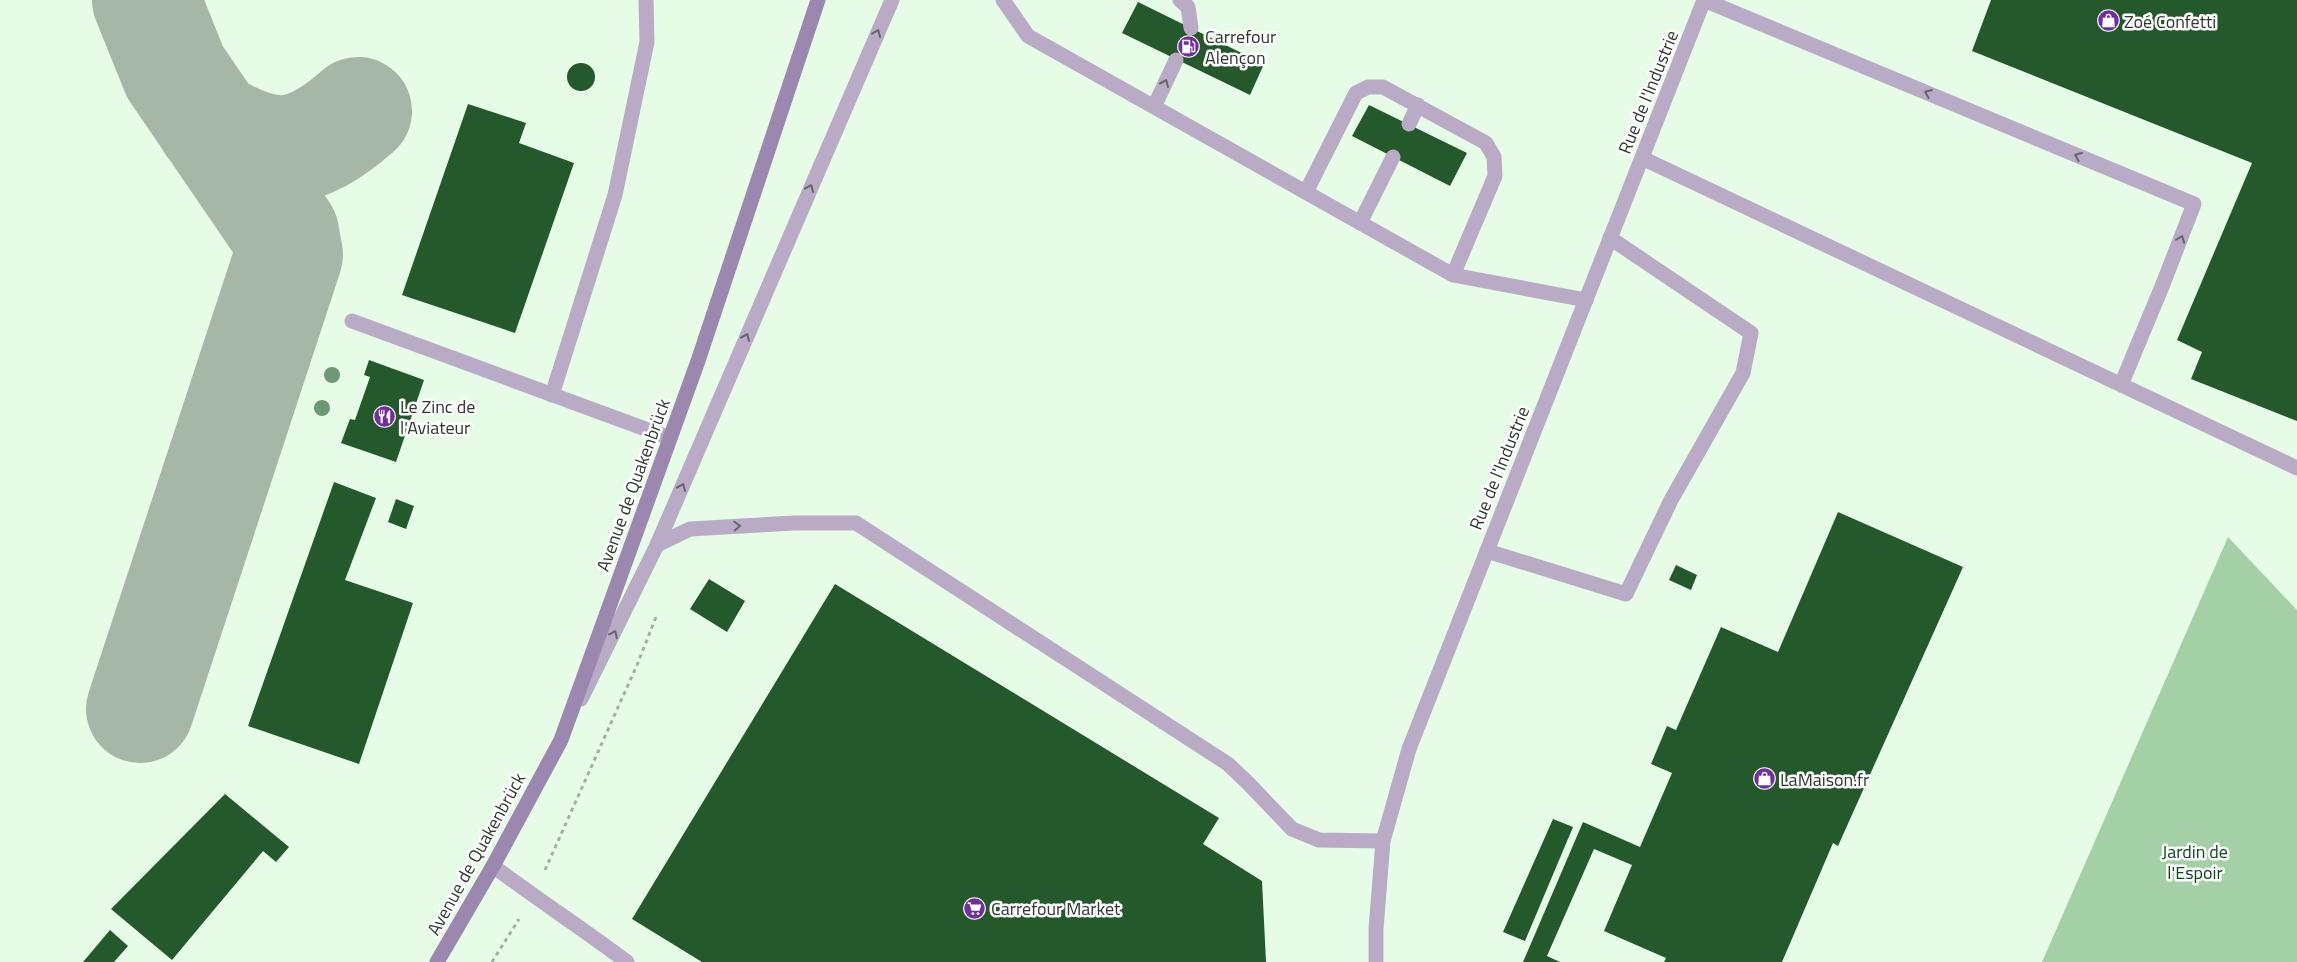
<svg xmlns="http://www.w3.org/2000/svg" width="2297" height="962" font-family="'Titillium Web',sans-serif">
<rect width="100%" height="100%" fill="#e6fce7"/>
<!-- green -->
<path fill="#a4d0a6" d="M2228,537L2297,610V962H2042Z"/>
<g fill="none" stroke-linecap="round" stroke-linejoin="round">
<!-- taxiway -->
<path stroke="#a6b7a7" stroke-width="108" d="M210,124C271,160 303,159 358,111
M140,709L289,255L285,233L175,72L146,0"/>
</g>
<!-- building -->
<path fill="#24592b" d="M1991,0H2297V421L2191,379L2202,352L2177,340L2252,163L1972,51Z
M1138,2L1264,64L1250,95L1122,33Z
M567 77a14 14 0 1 1 28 0a14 14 0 1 1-28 0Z
M468,104L526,123L519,143L574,163L515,333L402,295Z
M1369,105L1467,153L1450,186L1352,136Z
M369,360L424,380L396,462L341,443L350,419L355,420L370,377L364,375Z
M334,482L376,498L345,580L413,603L359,764L248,726Z
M396,499L414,506L406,529L388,522Z
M1838,512L1963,567L1838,846L1833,843L1782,962H1664L1666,958L1604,931L1632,865L1594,849L1547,956L1560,962H1523L1583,822L1640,847L1672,773L1651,764L1667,726L1676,730L1721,627L1778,652Z
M1676,565L1697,575L1691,590L1669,580Z
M709,579L745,601L727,632L690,609Z
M835,584L1219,818L1203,844L1262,881L1266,962H702L632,919Z
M225,794L289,847L276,862L263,851L172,960L111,909Z
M1553,819L1573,827L1525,941L1503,932Z
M110,930L128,946L114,962H83Z"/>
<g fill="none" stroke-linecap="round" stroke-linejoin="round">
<!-- path -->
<path stroke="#a1b2a2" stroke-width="3" stroke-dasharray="4 4" stroke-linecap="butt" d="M545,870L637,665L656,617
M492,962L519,919"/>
<!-- lane -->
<path stroke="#b9abc6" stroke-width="15" d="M1003,0L1028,36L1453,275L1586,300
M1180,0L1188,7L1191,28
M1704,0L2194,204L2163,284L2121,385
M1154,107L1176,60
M1409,124L1418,105
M1642,158L2297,468
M1306,192L1356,93L1368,87H1383L1486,143L1494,157L1495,176L1453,275
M1360,223L1393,157
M352,321L670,438
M552,395L615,195L647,42L646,0
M657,545L690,529L794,523H856L1228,764L1248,783L1292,829L1319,840L1383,841
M1487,551L1626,594L1671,500L1743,373L1751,333L1610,238
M493,866C537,899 583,929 627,962"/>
<!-- street -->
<path stroke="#b9abc6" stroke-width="15" d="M581,699L657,545L892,0
M1376,962V929L1383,841L1409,749L1704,0"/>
<!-- secondary -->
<path stroke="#9c87af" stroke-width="15" d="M437,962L493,866L561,740L698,361L818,0"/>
</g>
<!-- trees -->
<g fill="#6d9875">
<circle cx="332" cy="375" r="8"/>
<circle cx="322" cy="408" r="8"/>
</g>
<!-- one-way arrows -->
<defs><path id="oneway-chevron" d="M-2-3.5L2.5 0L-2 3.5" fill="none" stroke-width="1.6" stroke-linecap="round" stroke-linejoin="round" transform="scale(1.25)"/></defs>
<g stroke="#66656c">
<use href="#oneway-chevron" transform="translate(877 33) rotate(-67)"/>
<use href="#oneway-chevron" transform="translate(1165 83) rotate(-66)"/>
<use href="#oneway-chevron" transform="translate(1928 93) rotate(-157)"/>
<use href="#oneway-chevron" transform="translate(2078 156) rotate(-157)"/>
<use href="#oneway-chevron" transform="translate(810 188) rotate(-67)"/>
<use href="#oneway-chevron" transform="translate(2181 239) rotate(-69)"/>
<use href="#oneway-chevron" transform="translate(746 337) rotate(-67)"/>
<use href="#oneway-chevron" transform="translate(682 487) rotate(-67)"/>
<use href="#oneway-chevron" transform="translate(737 526) rotate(-3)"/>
<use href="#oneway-chevron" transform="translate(614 634) rotate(-64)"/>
</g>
<!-- icons -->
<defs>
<symbol id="shop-disc" viewBox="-11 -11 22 22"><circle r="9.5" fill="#732da1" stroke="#fff"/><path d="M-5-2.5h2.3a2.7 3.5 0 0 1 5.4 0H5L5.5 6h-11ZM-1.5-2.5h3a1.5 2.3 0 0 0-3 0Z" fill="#fff"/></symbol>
<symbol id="fuel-disc" viewBox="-11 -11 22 22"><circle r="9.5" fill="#732da1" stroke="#fff"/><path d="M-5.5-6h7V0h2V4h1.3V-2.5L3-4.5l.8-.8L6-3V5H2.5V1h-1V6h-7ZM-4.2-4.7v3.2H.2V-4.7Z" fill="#fff"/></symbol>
<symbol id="restaurant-disc" viewBox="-11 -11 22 22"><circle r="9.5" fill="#732da1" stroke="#fff"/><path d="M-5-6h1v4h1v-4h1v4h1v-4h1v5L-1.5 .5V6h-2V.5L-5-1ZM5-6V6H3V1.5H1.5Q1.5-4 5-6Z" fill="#fff"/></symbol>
<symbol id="supermarket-disc" viewBox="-11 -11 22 22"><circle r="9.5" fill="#732da1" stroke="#fff"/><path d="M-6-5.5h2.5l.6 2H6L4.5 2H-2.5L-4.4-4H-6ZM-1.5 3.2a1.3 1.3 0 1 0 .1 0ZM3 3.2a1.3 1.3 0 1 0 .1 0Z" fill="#fff"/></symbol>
</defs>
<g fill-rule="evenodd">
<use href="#shop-disc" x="2096" y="8" width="25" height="25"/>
<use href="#fuel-disc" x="1176" y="34" width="25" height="25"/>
<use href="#restaurant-disc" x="372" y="404" width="25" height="25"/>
<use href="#shop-disc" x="1752" y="766" width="25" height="25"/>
<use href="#supermarket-disc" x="962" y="896" width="25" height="25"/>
</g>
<g text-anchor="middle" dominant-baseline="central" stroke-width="5" stroke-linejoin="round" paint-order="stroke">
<!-- poi labels -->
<g font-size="18" fill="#2f3730" stroke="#fff" text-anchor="start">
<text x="2124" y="21">Zoé Confetti</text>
<text x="1205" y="36">Carrefour<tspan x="1205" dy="21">Alençon</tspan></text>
<text x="400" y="406">Le Zinc de<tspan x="400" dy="21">l'Aviateur</tspan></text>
<text x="1780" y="779">LaMaison.fr</text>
<text x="991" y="908">Carrefour Market</text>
</g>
<!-- street labels -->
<g font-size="18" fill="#2f3730" stroke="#fff">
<text transform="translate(1648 92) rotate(-68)">Rue de l'Industrie</text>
<text transform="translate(1499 468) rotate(-68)">Rue de l'Industrie</text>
<text transform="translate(633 485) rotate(-70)">Avenue de Quakenbrück</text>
<text transform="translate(476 854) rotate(-61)">Avenue de Quakenbrück</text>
</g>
<!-- park labels -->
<g font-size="18" fill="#0a4717" stroke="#fff">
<text x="2195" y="851">Jardin de<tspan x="2195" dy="21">l'Espoir</tspan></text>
</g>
</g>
</svg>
